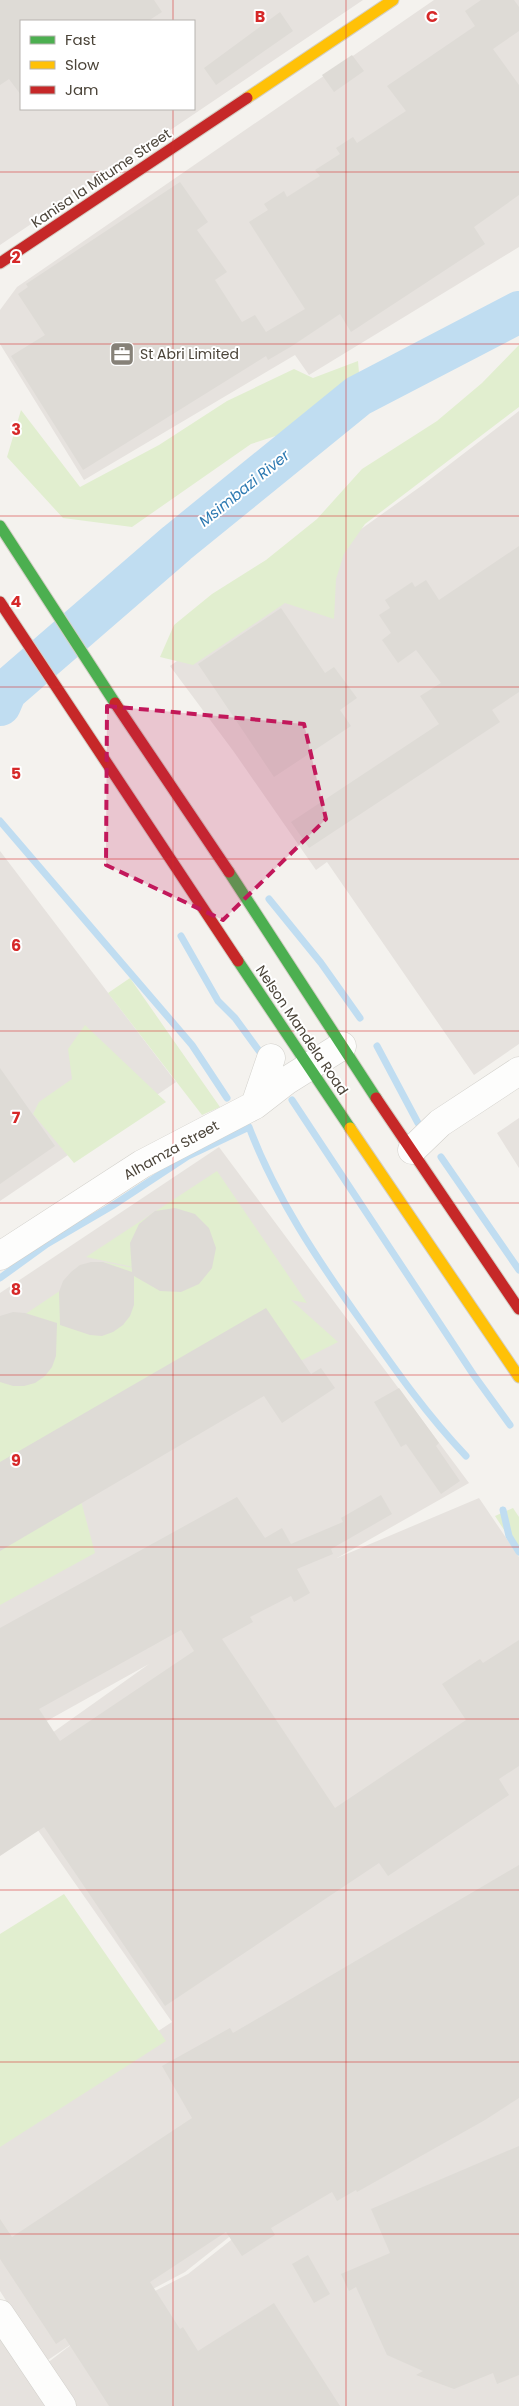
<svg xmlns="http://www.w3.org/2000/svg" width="519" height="2406" font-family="Poppins,sans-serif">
<rect width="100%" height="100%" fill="#f4f2ee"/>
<!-- industrial -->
<path fill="#e6e2de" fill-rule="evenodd" d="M0,0H363L0,245ZM21,21H194V109H21Z
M434,0H519V247L309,375L295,355L84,480L0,344V310L17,287Z
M519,411V1044L474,1075L327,862L316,870L234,752L170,666L424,484Z
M0,851L176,1082L0,1201Z
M519,1118V1168L497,1133Z
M219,1147L469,1483L337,1558L479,1498L519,1557V2067L271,2204L185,2272L151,2290L45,2362L0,2291V2135L172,2022L0,1776V1770L149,1664L0,1747V1293Z
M519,2068V2406H67L42,2367L80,2338L153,2292L188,2274L250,2225Z
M0,2328L54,2406H0Z"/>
<!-- green -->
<path fill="#e1eecf" d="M519,345V407L365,524L344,554L336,579L334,619L285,603L193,665L160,657L174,625L212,594L266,560L317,519L362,469L437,421L482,383Z
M358,361L362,408L251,444L132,527L63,518L7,457L21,410L80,487L159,445L227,401L294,369L313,378Z
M130,978L220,1107L202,1115L108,993Z
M85,1025L166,1102L74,1163L33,1114L39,1102L72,1079L68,1049Z
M217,1171L307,1303L291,1300L338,1342L74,1475L95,1553L0,1605V1331L103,1262L185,1278L86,1257Z
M513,1508L519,1517V1553L495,1516Z
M64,1894L166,2041L0,2147V1934Z"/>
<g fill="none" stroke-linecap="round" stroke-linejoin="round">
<!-- stream -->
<path stroke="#c0ddf1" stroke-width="7" d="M0,821L192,1045L227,1098
M269,899L321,963L360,1018
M181,936L218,1001L235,1018L265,1059
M377,1046L418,1123
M292,1100L473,1374L510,1425
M441,1157L519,1270
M0,1278L47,1244L112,1206L188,1156L249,1127C276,1198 317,1259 361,1321C394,1368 426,1414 466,1456
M503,1510L509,1536L519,1552"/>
<!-- river -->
<path stroke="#c0ddf1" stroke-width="42" d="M0,705L6,691L177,543L358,396L519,312"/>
</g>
<!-- building -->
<path fill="#dedbd6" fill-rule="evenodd" d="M0,0H154L162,12L148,21H21V95L9,79L0,85Z
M481,0H514L519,7V31L493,49L519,85V195L474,227L485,244L351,332L340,314L292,346L268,360L266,356L83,470L11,356L45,335L18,294L28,287L26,284L180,182L208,222L197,230L227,272L215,280L242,322L255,315L266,332L305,309L249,222L268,210L264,204L284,191L287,197L320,176L315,170L340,154L336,148L353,137L357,143L406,111L387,86L475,26L465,11Z
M280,12L293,31L216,85L204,68Z
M352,55L364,71L334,92L322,75Z
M519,546V692L492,710L500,722L309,848L291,822L439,724L420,696L441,683L416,650L398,663L382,640L391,633L379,615L390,608L385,600L412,582L415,587L426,580L439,600Z
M281,608L325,673L334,667L357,698L340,710L351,726L274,777L198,664Z
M0,1068L55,1146L0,1184Z
M175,1208L195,1214L209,1228L216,1248L212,1268L199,1284L181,1292L160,1291L134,1276V1305L130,1316L123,1325L113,1332L102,1336L90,1335L60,1325L59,1292L63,1281L71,1272L80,1265L91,1262H103L132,1272L130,1243L139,1224L155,1211Z
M266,1308L311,1374L321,1368L335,1388L282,1423L264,1396L0,1551V1462Z
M13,1312L25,1313L57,1323L56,1356L52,1367L45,1376L35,1383L24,1386H13L0,1382V1316Z
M399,1388L439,1443L436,1446L460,1481L441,1494L406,1444L401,1447L374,1402Z
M381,1495L392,1514L331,1549L333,1554L297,1569L310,1593L294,1602L291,1596L250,1617L253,1622L222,1639L335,1808L466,1720L442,1684L480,1659L483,1663L519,1640V1766L499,1779L509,1795L388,1876L379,1863L165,2006L44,1827L0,1856V1628L237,1497L265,1538L282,1528L291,1544L343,1522L341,1518ZM181,1630L194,1651L60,1741L39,1709Z
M519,1865V2098L485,2120L357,2192L356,2190L337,2201L332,2192L271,2228L275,2235L242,2256L226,2232L150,2282L180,2329L183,2327L198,2351L274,2303L340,2406H109L65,2338L56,2344L0,2259V2219L12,2237L192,2118L162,2066L230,2028L233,2033Z
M519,2146V2375L497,2384L493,2373L454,2389L416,2375L423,2371L387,2355L356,2287L349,2291L341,2274L390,2253L371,2209Z
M308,2255L330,2294L314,2303L292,2264Z"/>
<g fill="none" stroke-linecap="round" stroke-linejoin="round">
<defs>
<path id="street" d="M255,1105L271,1058
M412,1150L440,1123L519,1071
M0,1256L142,1164L255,1105L286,1081L342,1046
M0,2314L62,2406"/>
<path id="fast" d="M0,526L115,703
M229,872L376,1098
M238,961L350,1128"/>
<path id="slow" d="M247,98L393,0
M350,1128L519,1377"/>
<path id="jam" d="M0,263L247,98
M0,602L238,961
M115,703L229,872
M376,1098L519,1309"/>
</defs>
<!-- street casing -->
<use href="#street" stroke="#d2d0cb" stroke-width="29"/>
<!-- fast casing -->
<use href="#fast" stroke="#d3cfc5" stroke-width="13"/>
<!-- slow casing -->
<use href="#slow" stroke="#d3cfc5" stroke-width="13"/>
<!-- jam casing -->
<use href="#jam" stroke="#d3cfc5" stroke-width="13"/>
<!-- street -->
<use href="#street" stroke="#fdfdfc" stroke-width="28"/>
<!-- fast -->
<use href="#fast" stroke="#4caf50" stroke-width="11"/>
<!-- slow -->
<use href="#slow" stroke="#ffc107" stroke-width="11"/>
<!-- jam -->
<use href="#jam" stroke="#c62828" stroke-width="11"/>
</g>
<!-- marked area -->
<path fill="#c2185b" fill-opacity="0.2" stroke="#c2185b" stroke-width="4" stroke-dasharray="10 6" stroke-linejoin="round" d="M107,706L304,724L326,819L223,920L106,865Z"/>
<!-- grid -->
<path fill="none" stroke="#d62828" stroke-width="1" stroke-opacity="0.55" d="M173,0V21M346,0V2406M173,109V2406M0,172H519M0,344H519M0,516H519M0,687H519M0,859H519M0,1031H519M0,1203H519M0,1375H519M0,1547H519M0,1719H519M0,1890H519M0,2062H519M0,2234H519"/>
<!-- icons -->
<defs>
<symbol id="office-square" viewBox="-11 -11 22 22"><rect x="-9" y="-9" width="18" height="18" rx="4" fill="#868178" stroke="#fff"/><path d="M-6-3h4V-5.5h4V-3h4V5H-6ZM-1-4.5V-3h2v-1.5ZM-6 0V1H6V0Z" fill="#fff"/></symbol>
</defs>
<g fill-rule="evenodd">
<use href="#office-square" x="108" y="340" width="28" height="28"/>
</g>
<g text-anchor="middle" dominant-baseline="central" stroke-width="4" stroke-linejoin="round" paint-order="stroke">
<!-- street labels -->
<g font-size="14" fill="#4b4439" stroke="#fff">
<text transform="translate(101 178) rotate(-34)">Kanisa la Mitume Street</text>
<text transform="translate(302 1030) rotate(56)">Nelson Mandela Road</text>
<text transform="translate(171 1150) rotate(-29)">Alhamza Street</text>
</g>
<!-- poi labels -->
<g font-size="14" fill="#4b4439" stroke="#fff" text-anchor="start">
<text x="140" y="354">St Abri Limited</text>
</g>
<!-- water labels -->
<g font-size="15" font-style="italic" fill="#2e7ab2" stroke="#fff">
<text transform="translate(244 488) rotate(-39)">Msimbazi River</text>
</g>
</g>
<g font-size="16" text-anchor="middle" font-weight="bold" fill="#d62828" stroke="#fff" stroke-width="4" stroke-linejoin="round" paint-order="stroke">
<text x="260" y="22">B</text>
<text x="432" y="22">C</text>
<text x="16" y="263">2</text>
<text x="16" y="435">3</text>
<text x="16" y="607">4</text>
<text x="16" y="779">5</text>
<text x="16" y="951">6</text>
<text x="16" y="1123">7</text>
<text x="16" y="1295">8</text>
<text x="16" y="1466">9</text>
</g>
<!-- legend -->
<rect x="20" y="20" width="175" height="90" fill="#ffffff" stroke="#b7b4b0"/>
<rect x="30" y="36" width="25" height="8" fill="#4caf50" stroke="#b7b4b0"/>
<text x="65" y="45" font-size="15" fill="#4b4439">Fast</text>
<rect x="30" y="61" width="25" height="8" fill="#ffc107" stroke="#b7b4b0"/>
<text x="65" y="70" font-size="15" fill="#4b4439">Slow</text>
<rect x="30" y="86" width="25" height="8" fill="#c62828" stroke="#b7b4b0"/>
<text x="65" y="95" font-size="15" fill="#4b4439">Jam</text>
</svg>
